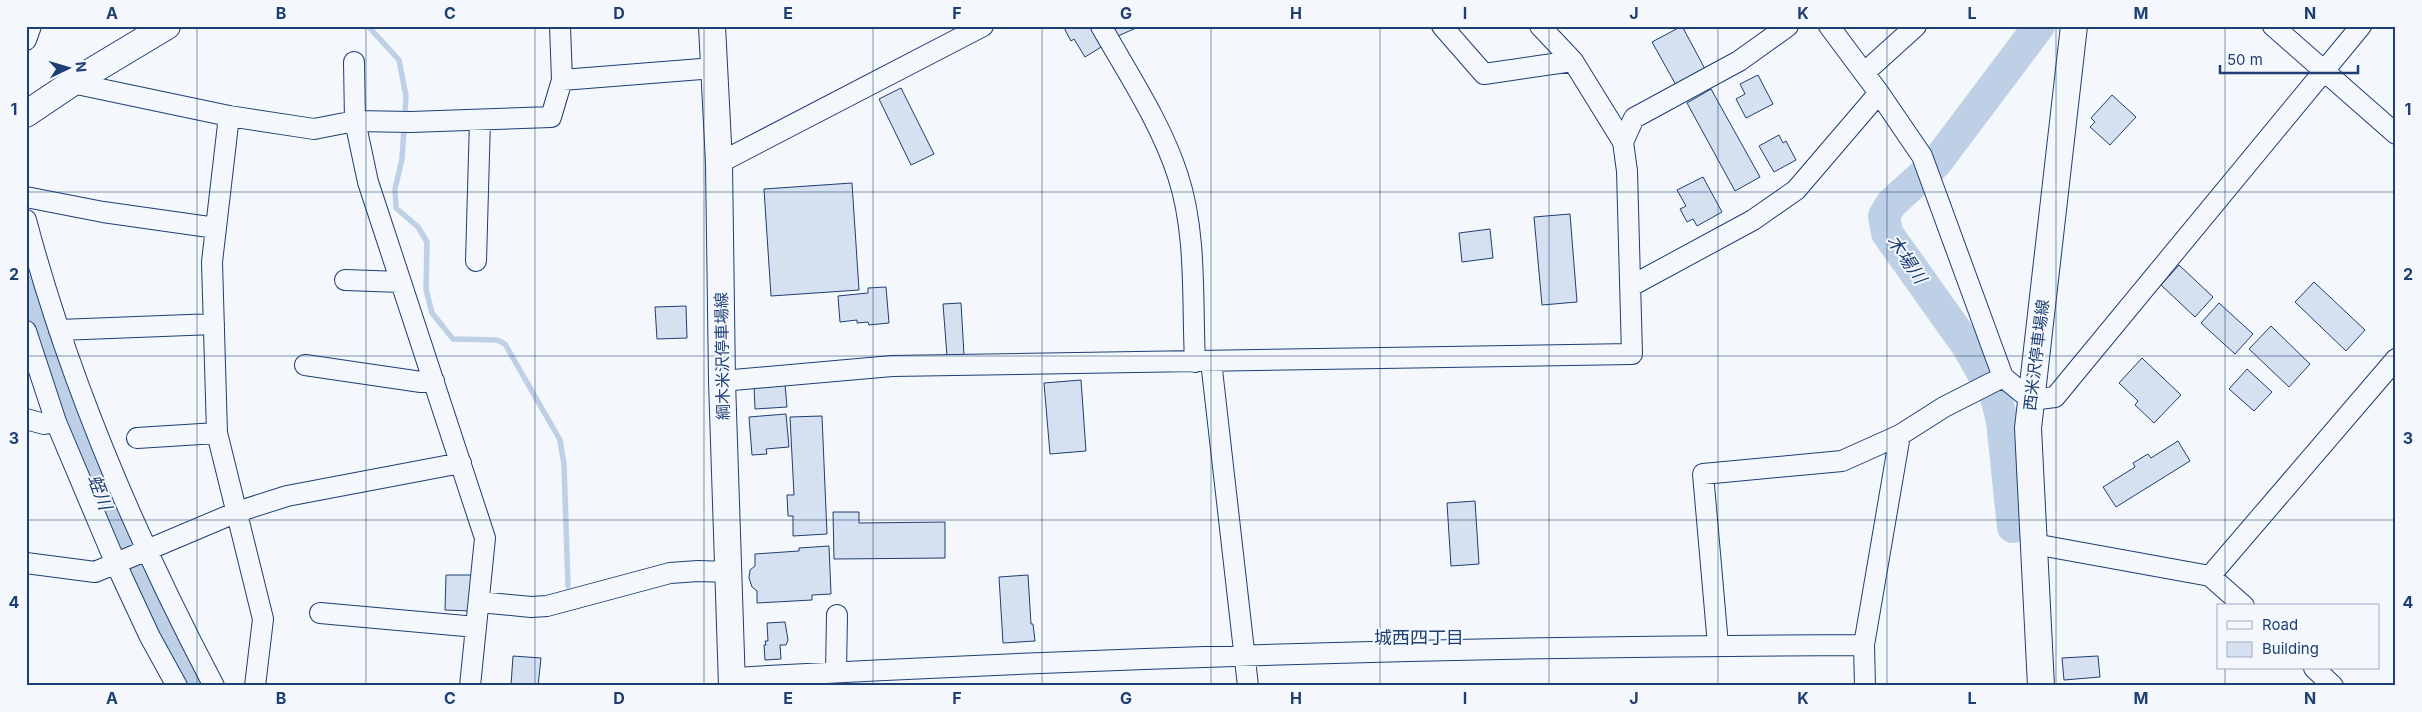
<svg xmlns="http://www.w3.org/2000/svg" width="2422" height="712" font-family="Inter,'Noto Sans JP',sans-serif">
<rect width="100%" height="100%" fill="#f4f7fb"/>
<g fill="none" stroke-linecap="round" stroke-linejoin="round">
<!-- stream -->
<path stroke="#bed0e5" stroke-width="5.5" d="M368,26L399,60L406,96L402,159L395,189L396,208L418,227L427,242L426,289L432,313L453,339L497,340L505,344L560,440L564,464L568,586"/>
<!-- river -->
<path stroke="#bed0e5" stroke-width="32" d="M26,290C58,382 89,475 131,564C150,605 173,645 194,686
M2013,527L2002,421L1996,397L1968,347L1887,233L1884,216L1891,204L1936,163L2039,26"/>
</g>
<!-- building -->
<path fill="#d5e0f0" stroke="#1d3f73" d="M1067,26H1091L1103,46L1085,57L1074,39L1071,41L1065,30Z
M1113,26H1135L1136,28L1118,36Z
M1682,26L1705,69L1676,85L1652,42Z
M1758,75L1773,104L1746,118L1736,99L1745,94L1740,84Z
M901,88L934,154L911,165L879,99Z
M1711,89L1760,177L1735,191L1687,103Z
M2112,95L2136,117L2110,145L2090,127L2095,122L2091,118Z
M1779,135L1783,143L1786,141L1796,160L1774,172L1759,146Z
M1703,177L1722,212L1697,226L1693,219L1687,222L1680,209L1686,206L1677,190Z
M852,183L859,290L771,296L764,189Z
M1570,214L1577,302L1542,305L1534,217Z
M1490,229L1493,258L1462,262L1459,233Z
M2179,265L2213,297L2195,317L2161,285Z
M2314,282L2365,330L2346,351L2295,302Z
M886,287L889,323L869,325L868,322L857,323V320L840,322L838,296L868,293V288Z
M961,303L964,355L947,356L943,304Z
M2219,303L2253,334L2235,354L2201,323Z
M686,306L687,338L657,339L655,307Z
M2271,326L2310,364L2289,387L2249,349Z
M2142,358L2181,395L2154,423L2135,405L2138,401L2119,383Z
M2247,369L2272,392L2254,411L2229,389Z
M1081,380L1086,451L1050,454L1044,383Z
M785,384L787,407L755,409L754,386Z
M786,414L789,447L766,449L767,454L752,455L749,417Z
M822,416L827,534L793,536V516H788L787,495H794L790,417Z
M2178,441L2190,461L2116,507L2103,487L2135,467L2133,463L2148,454L2151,458Z
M1475,501L1479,564L1451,566L1447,503Z
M833,512H859V523L945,522V558L834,559Z
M829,546L831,594L812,595V600L757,603V591L752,587L749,578L750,570L755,566V554L799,551V548Z
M446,575H471L470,611L445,610Z
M1028,575L1031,624H1033L1035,641L1003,643L999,577Z
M785,622L788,640L786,645H780L781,659L765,660L764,645H766L765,641H768L767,623Z
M513,656L541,658L538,686L511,685Z
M2098,656L2100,677L2064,680L2062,658Z"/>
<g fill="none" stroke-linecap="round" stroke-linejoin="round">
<defs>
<path id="minor" d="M560,26L562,80
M1101,26C1128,74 1161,123 1178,176C1197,234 1192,301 1195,362
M1442,26L1484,74L1573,61L1623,142
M1540,26L1573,61
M1829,26L1879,93L1922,156L2003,377L2031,400L2055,397L2361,26
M2273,26L2396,134
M26,40L31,26
M354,62L355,121L368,182L485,538L470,686
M1864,73L1916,26
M72,83L229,116L314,129L355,121L411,122L551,117L562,80L714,68
M229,116L212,262L217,433L263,619L255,686
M719,163L983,26
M26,197L103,212L216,228
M26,220C69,382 136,538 214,686
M476,261L480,120
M345,280L401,282
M1631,286L1753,220L1796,190L1879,93
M59,330L214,324
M26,331L56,422L116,564L150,637L177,686
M1211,361L1248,686
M305,365L421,382L434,381
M722,381L892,366L1632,354L1627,171L1623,142L1634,118L1739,61L1788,26
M26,419L44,424L56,422
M137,438L217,433
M2034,544L2210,576L2244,606
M26,563L95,572L237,512L287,496L461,463
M2210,576L2396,359
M479,602L531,607L547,606L670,573L698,571L730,572
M320,613L476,627
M1718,645L1703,474L1842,461L1900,435L1944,407L2003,377
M2314,668L2333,686
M836,672L837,615
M732,678C1109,657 1486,646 1864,645
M1865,686L1864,645L1900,435"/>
<path id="major" d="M712,26L719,163L722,381L732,686
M26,114L72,83L167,26
M2041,686L2028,428L2074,26"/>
</defs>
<!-- minor casing -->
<use href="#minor" stroke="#1d3f73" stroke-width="22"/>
<!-- major casing -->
<use href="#major" stroke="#1d3f73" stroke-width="28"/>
<!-- minor -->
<use href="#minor" stroke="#f4f7fb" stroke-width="20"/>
<!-- major -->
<use href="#major" stroke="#f4f7fb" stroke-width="26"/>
</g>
<!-- grid -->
<path fill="none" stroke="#1d3f73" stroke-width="1" stroke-opacity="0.55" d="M197,26V686M366,26V686M535,26V686M704,26V686M873,26V686M1042,26V686M1211,26V686M1380,26V686M1549,26V686M1718,26V686M1887,26V686M2056,26V686M2225,26V606M26,192H2396M26,356H2396M26,520H2396M2225,668V686"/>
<g text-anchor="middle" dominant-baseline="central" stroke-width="4" stroke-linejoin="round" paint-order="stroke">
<!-- street labels -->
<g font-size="16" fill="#1d3f73" stroke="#f4f7fb">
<text transform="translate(2036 355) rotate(-83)">西米沢停車場線</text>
<text transform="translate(722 356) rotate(-91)">綱木米沢停車場線</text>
</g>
<!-- water labels -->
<g font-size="18" font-style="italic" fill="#1d3f73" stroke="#f4f7fb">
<text transform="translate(1907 259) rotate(56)">木場川</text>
<text transform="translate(100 492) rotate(69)">蛭川</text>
</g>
<!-- neighbourhood labels -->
<g font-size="18" fill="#1d3f73" stroke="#f4f7fb">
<text x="1419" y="637">城西四丁目</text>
</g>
</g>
<!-- border -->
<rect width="2422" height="712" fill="none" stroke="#f4f7fb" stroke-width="55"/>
<!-- legend -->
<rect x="2217" y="604" width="162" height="65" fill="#f4f7fb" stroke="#9eadc5"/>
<rect x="2227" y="621" width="25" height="8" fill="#f4f7fb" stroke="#9eadc5"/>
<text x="2262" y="630" font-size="15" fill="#1d3f73">Road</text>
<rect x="2227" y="642" width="25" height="15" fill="#d5e0f0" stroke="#9eadc5"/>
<text x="2262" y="654" font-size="15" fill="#1d3f73">Building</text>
<!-- north arrow -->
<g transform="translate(68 68) rotate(85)" stroke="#f4f7fb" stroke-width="4" paint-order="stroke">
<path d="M0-4L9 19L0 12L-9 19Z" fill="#1d3f73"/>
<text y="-8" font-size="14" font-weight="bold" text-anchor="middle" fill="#1d3f73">N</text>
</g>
<!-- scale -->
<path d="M2220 65v8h138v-8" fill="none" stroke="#1d3f73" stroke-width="2.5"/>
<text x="2227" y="65" font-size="15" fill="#1d3f73" stroke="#f4f7fb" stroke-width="4" paint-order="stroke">50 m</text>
<rect x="28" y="28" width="2366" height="656" fill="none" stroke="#1d3f73" stroke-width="2"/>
<g font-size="16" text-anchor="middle" font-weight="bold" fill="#1d3f73">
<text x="112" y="19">A</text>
<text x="281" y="19">B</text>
<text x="450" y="19">C</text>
<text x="619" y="19">D</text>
<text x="788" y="19">E</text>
<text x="957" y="19">F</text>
<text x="1126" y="19">G</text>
<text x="1296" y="19">H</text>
<text x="1465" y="19">I</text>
<text x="1634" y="19">J</text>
<text x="1803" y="19">K</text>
<text x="1972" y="19">L</text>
<text x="2141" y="19">M</text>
<text x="2310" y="19">N</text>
<text x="14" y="115">1</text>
<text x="2408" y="115">1</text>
<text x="14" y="280">2</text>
<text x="2408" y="280">2</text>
<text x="14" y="444">3</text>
<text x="2408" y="444">3</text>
<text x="14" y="608">4</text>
<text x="2408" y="608">4</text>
<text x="112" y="704">A</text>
<text x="281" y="704">B</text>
<text x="450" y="704">C</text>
<text x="619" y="704">D</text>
<text x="788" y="704">E</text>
<text x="957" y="704">F</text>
<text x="1126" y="704">G</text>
<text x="1296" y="704">H</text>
<text x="1465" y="704">I</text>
<text x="1634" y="704">J</text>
<text x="1803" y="704">K</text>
<text x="1972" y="704">L</text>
<text x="2141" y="704">M</text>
<text x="2310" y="704">N</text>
</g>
</svg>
